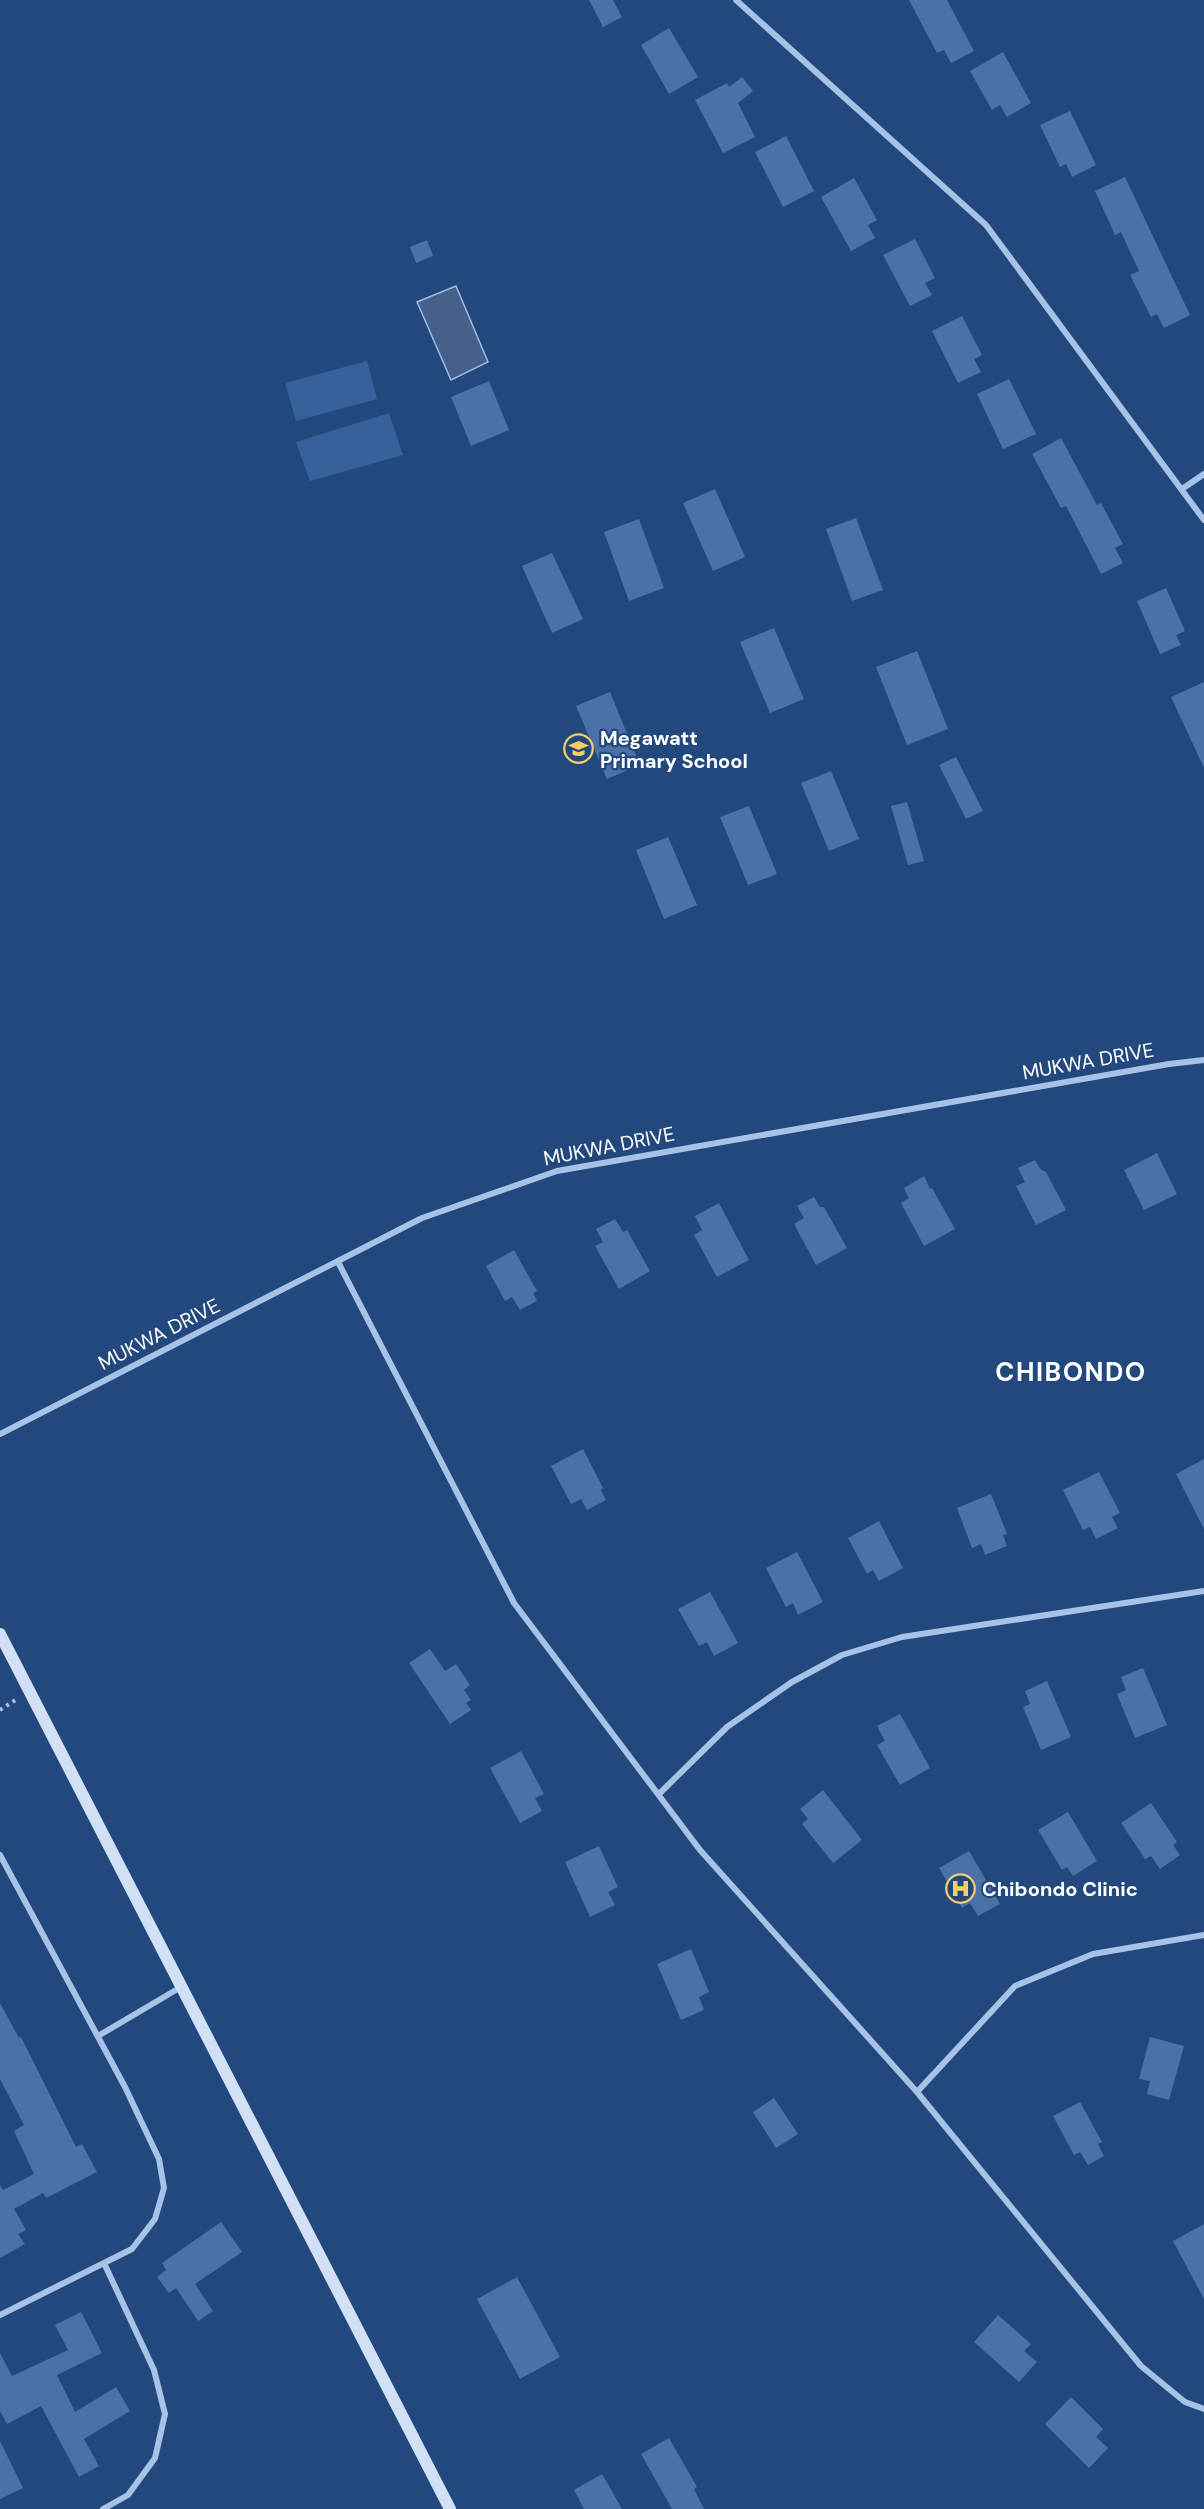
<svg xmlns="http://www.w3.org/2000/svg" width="1204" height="2509" font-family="'DM Sans',sans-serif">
<rect width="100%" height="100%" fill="#23487e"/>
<!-- green -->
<path fill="#36619b" d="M367,361L377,399L296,421L285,383Z
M389,413L403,455L310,481L296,442Z"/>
<!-- water -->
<path fill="#466189" stroke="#9bbce7" stroke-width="1.5" d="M456,286L488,362L451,380L417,302Z"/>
<!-- building -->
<path fill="#4b71a7" d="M589,0H613L622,17L603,27Z
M909,0H947L974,51L951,63L944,50L937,53Z
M669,28L698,77L669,94L641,45Z
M1003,52L1031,103L1007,117L1000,105L992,110L970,71Z
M742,77L753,91L738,103L755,137L723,153L695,100L727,83L729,87Z
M1070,111L1096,165L1072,177L1066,164L1060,167L1040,125Z
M786,136L814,191L783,207L755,152Z
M1125,177L1190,315L1164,328L1157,314L1151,317L1130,275L1139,271L1121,232L1115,235L1095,191Z
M854,178L877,220L868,225L875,238L851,251L821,197Z
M915,239L935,278L925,283L932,295L910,306L883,255Z
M427,240L433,256L416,263L410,247Z
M962,316L982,355L974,359L981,372L958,383L932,331Z
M1009,379L1036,434L1003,449L977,394Z
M489,381L509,430L471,446L451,397Z
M1061,438L1097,505L1101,503L1123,544L1115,548L1123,563L1101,574L1066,506L1061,508L1032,454Z
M715,489L745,557L713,571L683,503Z
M856,518L883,590L852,601L826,529Z
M639,519L664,588L629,601L604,532Z
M552,553L583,619L552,633L522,566Z
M1166,588L1185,631L1176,635L1181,645L1160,654L1137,601Z
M774,628L804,699L770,713L740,642Z
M917,651L948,729L907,745L876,667Z
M1204,682V768L1171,697Z
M610,692L640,765L607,779L576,706Z
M956,757L983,811L966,819L939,765Z
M831,771L859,839L829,851L801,783Z
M907,802L924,861L908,865L891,806Z
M749,806L777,874L748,885L720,817Z
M668,837L697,905L664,919L636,850Z
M1157,1153L1177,1194L1144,1210L1124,1170Z
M1035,1160L1041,1170L1046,1172L1066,1210L1036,1225L1016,1186L1025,1182L1018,1168Z
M924,1176L930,1189L932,1188L955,1229L924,1246L901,1203L909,1198L904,1188Z
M814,1197L820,1207H824L847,1248L816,1265L794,1224L804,1218L797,1206Z
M719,1203L749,1260L717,1277L694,1235L702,1230L695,1216Z
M615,1219L623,1232L627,1230L650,1271L619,1289L595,1246L603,1242L596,1229Z
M514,1250L537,1291L533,1293L537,1301L520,1310L512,1297L505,1301L486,1266Z
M583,1449L603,1488L601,1490L606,1500L587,1510L581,1499L571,1504L551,1466Z
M1204,1459V1529L1176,1474Z
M1099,1472L1120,1513L1112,1517L1118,1528L1096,1539L1090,1527L1083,1530L1063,1490Z
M991,1494L1007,1534L1003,1535L1007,1546L985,1555L981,1544L972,1548L957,1508Z
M879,1521L903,1568L879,1581L873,1570L867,1574L848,1538Z
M797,1552L823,1602L798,1615L793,1603L786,1607L766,1568Z
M710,1592L738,1643L714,1656L707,1642L699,1646L678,1609Z
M430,1649L445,1671L456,1664L470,1685L464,1690L471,1700L466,1703L471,1710L450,1724L409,1663Z
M1143,1668L1167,1725L1135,1738L1117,1694L1126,1690L1121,1677Z
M1047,1681L1071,1737L1041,1750L1023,1707L1030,1704L1025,1691Z
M900,1714L930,1768L900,1785L877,1745L885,1741L877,1726Z
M521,1751L544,1794L535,1798L542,1811L520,1823L490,1768Z
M823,1790L862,1840L833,1863L802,1824L808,1819L800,1809Z
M1151,1803L1177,1842L1173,1845L1180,1855L1160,1869L1151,1856L1145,1859L1121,1823Z
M1068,1812L1097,1861L1073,1876L1067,1867L1062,1870L1038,1830Z
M599,1846L618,1887L608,1892L615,1905L590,1917L565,1862Z
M969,1851L1000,1904L978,1916L970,1903L962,1908L939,1868Z
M691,1949L709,1992L699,1997L704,2010L681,2020L657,1964Z
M0,2003L19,2038L21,2037L76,2147L82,2144L97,2172L46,2198L43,2193L14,2209L26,2230L18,2234L25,2244L0,2258V2185L3,2190L34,2174L14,2131L24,2125L0,2079Z
M1150,2037L1184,2046L1169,2100L1147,2094L1150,2081L1139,2079Z
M774,2098L798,2134L776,2148L753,2112Z
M1080,2102L1102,2142L1098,2144L1104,2156L1088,2165L1080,2152L1074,2155L1053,2116Z
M221,2222L242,2252L195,2284L213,2311L198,2321L176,2288L169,2293L157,2277L166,2270L162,2263Z
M1204,2224V2299L1173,2241Z
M517,2277L560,2357L520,2379L477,2299Z
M81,2312L102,2353L57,2375L75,2412L116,2387L130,2411L84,2439L99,2466L79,2477L41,2406L7,2424L0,2411V2353L12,2376L68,2350L55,2325Z
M998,2315L1031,2344L1024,2351L1037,2362L1019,2382L974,2342Z
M1071,2397L1103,2429L1096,2437L1108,2448L1089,2468L1045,2424Z
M669,2438L697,2487L694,2489L704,2509H672L641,2454Z
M0,2441L23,2488L0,2499Z
M602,2474L622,2509H584L574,2490Z"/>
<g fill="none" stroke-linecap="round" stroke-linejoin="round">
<!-- path -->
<path stroke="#a7c2e6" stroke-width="4" stroke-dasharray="3 4.5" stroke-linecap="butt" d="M0,1710L17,1699"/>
<!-- street -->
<path stroke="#a7c2e6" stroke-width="6" d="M736,0L986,225L1204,520
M1182,489L1204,474
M338,1262L514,1603L700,1850L917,2092L1141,2366L1185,2402L1204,2409
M0,1434L422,1218L557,1171L1169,1064L1204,1060
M659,1794L727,1727L792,1682L842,1655L902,1637L1204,1591
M0,1855L125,2087L159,2159L164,2188L155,2219L132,2249L0,2315
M98,2036L181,1987
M917,2092L1015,1986L1093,1954L1204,1935
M103,2509L128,2495L155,2458L165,2414L154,2370L104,2263"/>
<!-- secondary -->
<path stroke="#d1e0f5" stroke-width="12" d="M0,1634L450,2509"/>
</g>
<!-- icons -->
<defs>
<symbol id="school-ring" viewBox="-11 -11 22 22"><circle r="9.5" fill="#23487e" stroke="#f1ce6a" stroke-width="1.5"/><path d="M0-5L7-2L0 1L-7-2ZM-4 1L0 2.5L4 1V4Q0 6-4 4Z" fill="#f1ce6a"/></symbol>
<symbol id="hospital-ring" viewBox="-11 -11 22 22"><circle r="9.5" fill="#23487e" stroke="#f1ce6a" stroke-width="1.5"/><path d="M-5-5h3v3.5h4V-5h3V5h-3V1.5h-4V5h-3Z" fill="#f1ce6a"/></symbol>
</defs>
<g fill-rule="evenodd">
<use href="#school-ring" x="562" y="732" width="33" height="33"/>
<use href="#hospital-ring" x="944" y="1872" width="33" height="33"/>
</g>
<g text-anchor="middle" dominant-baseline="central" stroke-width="4.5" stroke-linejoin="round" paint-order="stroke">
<!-- poi labels -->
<g font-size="20" font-weight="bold" fill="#fff" stroke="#23487e" text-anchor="start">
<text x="600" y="738">Megawatt<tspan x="600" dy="23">Primary School</tspan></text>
<text x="982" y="1889">Chibondo Clinic</text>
</g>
<!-- street labels -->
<g font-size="20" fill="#fff" stroke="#23487e">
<text transform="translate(1088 1061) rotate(-10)">MUKWA DRIVE</text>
<text transform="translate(609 1146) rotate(-11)">MUKWA DRIVE</text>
<text transform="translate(159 1334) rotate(-27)">MUKWA DRIVE</text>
</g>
<!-- district labels -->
<g font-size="26" font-weight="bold" letter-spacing="1.5" fill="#fff" stroke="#23487e">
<text x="1071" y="1372">CHIBONDO</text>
</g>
</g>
</svg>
